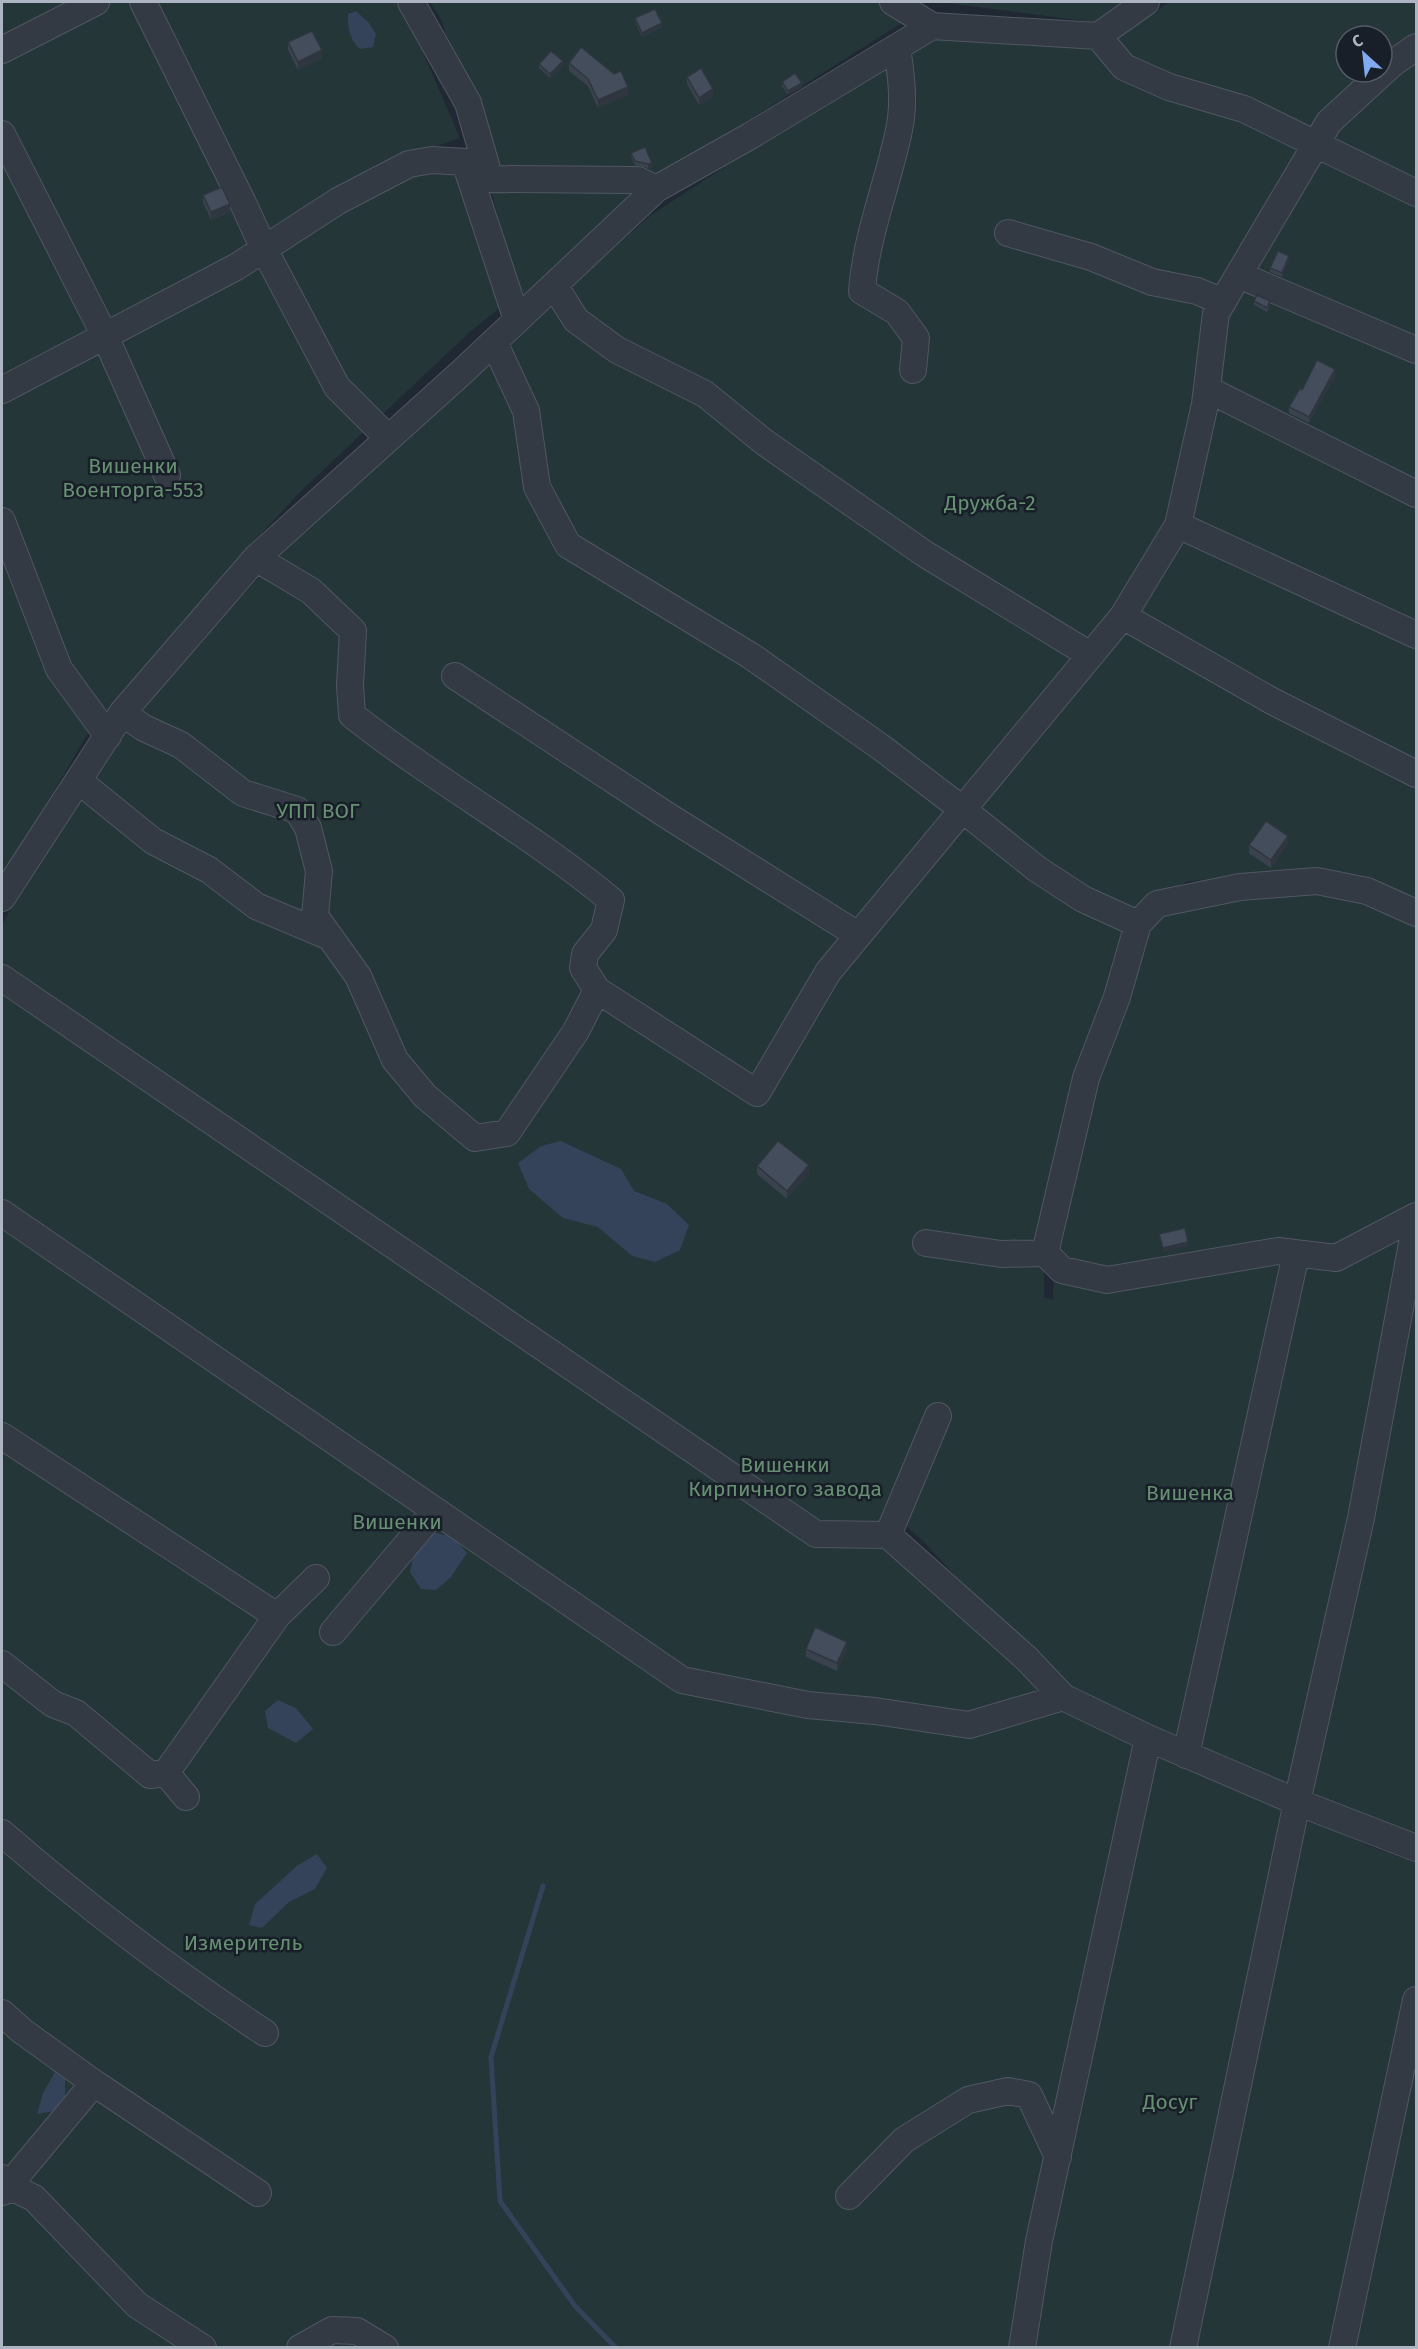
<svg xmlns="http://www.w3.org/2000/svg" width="1418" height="2349" font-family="'Fira Sans',sans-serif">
<rect width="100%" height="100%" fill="#202833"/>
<!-- green -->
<path fill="#243637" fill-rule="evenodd" d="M2,2H68L2,37Z
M108,2H396L418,41L460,138L430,148L251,247L2,380V59Z
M430,2H893L914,15L705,148L520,299L484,164L442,21Z
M940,2H1127L1093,22Z
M1170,2H1416V900L1362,877L1253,878L1188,881L1134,909L1044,1238V1297L1053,1300L1055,1248L1092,1096L1149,927L1169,911L1210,895L1354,890L1416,919V1839L1061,1689L923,1541L892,1513L881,1539L1028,1674L1043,1696L1369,1846L1416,1863V2347H2V1449L174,1566L283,1628L290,1612L2,1421V926L35,860L136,710L321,511L651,215L928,34L1096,48ZM1346,36H1382V72H1346Z
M462,166L501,307L471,331L303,489L248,548L85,738L2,881V397L410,170Z"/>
<!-- water -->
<path fill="#34435a" d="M356,11L369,23L376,34L373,47L360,49C350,40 347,27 348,14Z
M561,1141L621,1169L634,1191L667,1204L689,1225L680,1250L655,1262L632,1256L598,1227L563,1218L529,1189L518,1163L541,1146Z
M433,1532L453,1537L467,1553L451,1577L436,1590L421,1589L410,1572L415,1550Z
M278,1700L296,1708L313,1729L296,1743L268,1728L265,1711Z
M317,1854L327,1868L315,1889L289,1902L262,1928L249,1925L255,1904L298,1865Z
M55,2072L65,2078V2097L54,2111L37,2114L43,2093Z"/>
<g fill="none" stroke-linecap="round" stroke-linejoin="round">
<!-- stream -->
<path stroke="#34435a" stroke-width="5" d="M543,1886L491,2057L500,2201L575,2306L616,2348"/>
<defs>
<path id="minor" d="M143,2L243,203L264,249L337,387L388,438
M411,2L468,103L490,179L638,180L656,189L750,136L932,26L1098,36L1146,2
M893,2L932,26
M1098,36L1124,67L1169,87L1244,109L1416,193
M897,47C901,74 905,103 899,130C888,184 866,235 862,291L897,312L916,338L913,370
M2,50L96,2
M2,134L105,336L167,475
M465,162L517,320
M1008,233L1091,257L1152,282L1197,291L1223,302
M1239,275L1416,350
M554,285L576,320L617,350L705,394L764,442L925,554L1090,655
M494,342L526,411L537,487L568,545L751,656L882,748L962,809L1037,869L1083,899L1138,924
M1207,389L1416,494
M2,390L236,267L338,201L409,164L432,160L485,163
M2,521L59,669L108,736
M1178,525L1416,635
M256,558L311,591L353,631L350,685L352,715C435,781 529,832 611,900L604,930L585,954L583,968L597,990
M1123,616L1272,701L1416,774
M455,676L668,816L858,935
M122,713L144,728L181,745L243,793L297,810L308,828L319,871L315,916L330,937
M79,781L153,841L209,870L256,906L330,937L358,976L395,1060L425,1096L475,1138L507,1133L576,1031L597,990L757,1093L828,972L1123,616L1178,525L1205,404L1216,313L1329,122L1393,63L1416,47
M2,898L122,713L256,558L462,372L656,189
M1416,913L1367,891L1317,881L1240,887L1157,904L1138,924L1117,997L1086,1078L1045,1253L1062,1270L1107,1280L1278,1251L1336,1258L1416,1216
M2,978L816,1534L888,1535L1026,1658L1063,1697L1148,1738
M2,1213L682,1680L808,1705L875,1711L969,1725L1063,1697
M926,1243L1001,1254L1045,1253
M2,1436L277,1616L316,1578
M888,1535L938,1416
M333,1632L435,1511
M2,1664L53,1704L76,1713L150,1775L166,1773
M1186,1755L1296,1254
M186,1797L166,1773L277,1616
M2,1833C85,1905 173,1972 265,2033
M2,2013L22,2031L94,2083
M2,2178L13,2188L19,2173L94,2083L258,2193
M2,2192L13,2188L34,2198L137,2305L203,2348
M849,2196L904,2140L968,2100L1008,2091L1029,2095L1058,2157
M300,2348L332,2330L357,2331L385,2348
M1022,2348L1039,2241L1148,1738L1297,1802L1416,1848
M1183,2348L1297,1802L1361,1518L1416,1222
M1342,2348L1416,2000"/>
</defs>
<!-- minor casing -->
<use href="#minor" stroke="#505763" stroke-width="28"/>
<!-- minor -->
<use href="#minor" stroke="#333a44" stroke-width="26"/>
</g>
<!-- wall -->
<path fill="#3a424e" d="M635,18L662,27L642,37L635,22Z
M288,42L322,58L298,70L288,50Z
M569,63L628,95L598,108L588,86L569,71Z
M539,64L563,65L550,78L539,68Z
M687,77L713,97L699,105L687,84Z
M782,82L802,87L788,95L782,86Z
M631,153L652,167L648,168L635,165L631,156Z
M203,195L230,212L211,220L203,202Z
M1289,260L1282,277L1270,272V268Z
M1254,301L1270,305L1267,312L1254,305Z
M1335,376L1309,423L1289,413V407L1302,390Z
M1288,843L1271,868L1249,853V845Z
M757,1166L809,1173L787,1199L757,1174Z
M806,1649H847L837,1671L806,1657Z"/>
<!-- shaded-wall -->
<path fill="#2f3640" d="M662,23V27L642,37V33Z
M322,50V58L298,70V62Z
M563,61V65L550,78V74Z
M802,83V87L788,95V91Z
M628,87V95L598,108V100Z
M713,89V97L699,105V98Z
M652,163V167L648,168V164Z
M230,204V212L211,220V212Z
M1289,256V260L1282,277V273Z
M1335,369V376L1309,423V417Z
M1288,836V843L1271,868V860Z
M809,1165V1173L787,1199V1191Z
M1188,1242V1246L1163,1252V1248Z
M847,1642V1649L837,1671V1663Z"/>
<!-- building -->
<path fill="#434d5b" stroke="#2f3640" stroke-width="1.5" d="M655,9L662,23L642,33L635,18Z
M312,31L322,50L298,62L288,42Z
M581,47L614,74L621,71L628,87L598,100L588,79L569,63Z
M551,51L563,61L550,74L539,64Z
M701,68L713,89L699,98L687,77Z
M795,73L802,83L788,91L782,82Z
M645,147L652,163L648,164L635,161L631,153Z
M222,187L230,204L211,212L203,195Z
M1278,251L1289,256L1282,273L1270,268Z
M1257,295L1270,301L1267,308L1254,301Z
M1317,360L1335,369L1309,417L1289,407L1300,388L1302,390Z
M1266,821L1288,836L1271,860L1249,845Z
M778,1141L809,1165L787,1191L757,1166Z
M1185,1228L1188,1242L1163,1248L1159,1234Z
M815,1627L847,1642L837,1663L806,1649Z"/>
<g text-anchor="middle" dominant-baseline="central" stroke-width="5" stroke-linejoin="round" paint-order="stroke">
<!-- park labels -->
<g font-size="21" fill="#669071" stroke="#191f29">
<text x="133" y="466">Вишенки<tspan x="133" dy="24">Военторга-553</tspan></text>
<text x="990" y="503">Дружба-2</text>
<text x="318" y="811">УПП ВОГ</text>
<text x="785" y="1465">Вишенки<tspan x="785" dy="24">Кирпичного завода</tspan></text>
<text x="1190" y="1493">Вишенка</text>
<text x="397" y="1522">Вишенки</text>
<text x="243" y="1943">Измеритель</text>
<text x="1170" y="2102">Досуг</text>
</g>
</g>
<!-- border -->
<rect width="1418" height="2349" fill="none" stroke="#adb4c2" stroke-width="6"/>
<!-- north arrow -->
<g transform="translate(1364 54) rotate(333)"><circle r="28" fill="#191f29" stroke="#545b66" stroke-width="1.5"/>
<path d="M0-4.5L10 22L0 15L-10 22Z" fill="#82aaf1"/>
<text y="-9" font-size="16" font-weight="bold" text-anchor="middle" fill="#adb4c2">С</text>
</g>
</svg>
